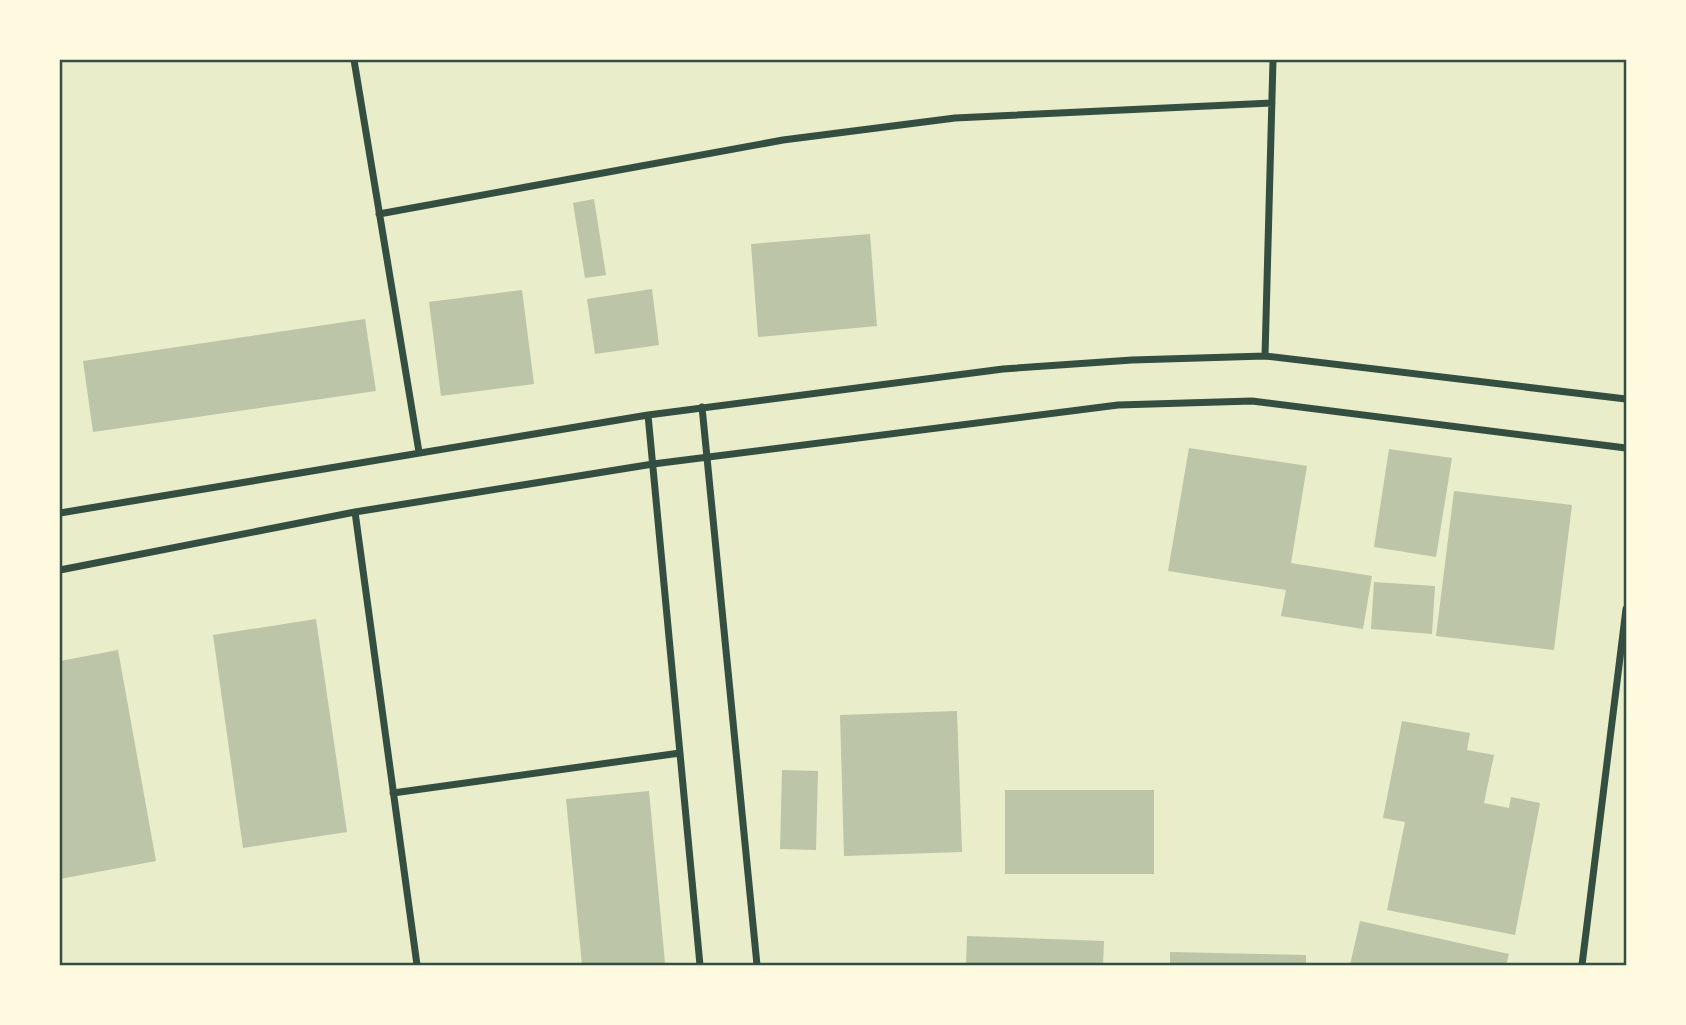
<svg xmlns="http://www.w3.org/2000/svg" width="1686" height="1025" font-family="'PT Serif',serif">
<rect width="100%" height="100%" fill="#e9edc9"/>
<!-- building -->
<path fill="#bcc5a7" d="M594,199L606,275L585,278L573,203Z
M870,234L877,326L758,337L751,244Z
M652,289L659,345L595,354L587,299Z
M522,290L534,384L441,396L429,302Z
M365,319L376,391L93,432L83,361Z
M1189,448L1307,466L1291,563L1372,576L1363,629L1281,616L1286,590L1168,571Z
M1389,449L1452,458L1436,557L1374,547Z
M1454,491L1572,505L1554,650L1436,636Z
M1374,582L1435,586L1432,634L1371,629Z
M316,619L347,832L243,848L213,635Z
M118,650L156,861L60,879V661Z
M957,711L962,852L844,856L840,715Z
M1402,721L1470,733L1467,750L1494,755L1484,803L1509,808L1511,797L1540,803L1515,935L1387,910L1405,822L1383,818Z
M782,770L818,771L816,850L780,849Z
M1005,790H1154V874H1005Z
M649,791L665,963L582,965L566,799Z
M1360,921L1509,954L1506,965H1350Z
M967,936L1104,941L1103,965H966Z
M1170,952L1306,955V965H1170Z"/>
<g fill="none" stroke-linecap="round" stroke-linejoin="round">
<!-- minor -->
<path stroke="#344e41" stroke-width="7" d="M354,60L419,452
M379,214L783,140L955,118L1272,103
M1265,356L1273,60
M702,407L757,965
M648,415L700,965
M355,512L417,965
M60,513L648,415L1003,369L1132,360L1265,356L1626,399
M60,570L355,512L653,464L1118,405L1252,401L1626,448
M393,793L680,753
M1582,965L1626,609"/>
</g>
<!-- border -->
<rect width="1686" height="1025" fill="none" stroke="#fefae0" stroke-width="122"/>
<rect x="61" y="61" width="1564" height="903" fill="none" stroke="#344e41" stroke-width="2.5"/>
</svg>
